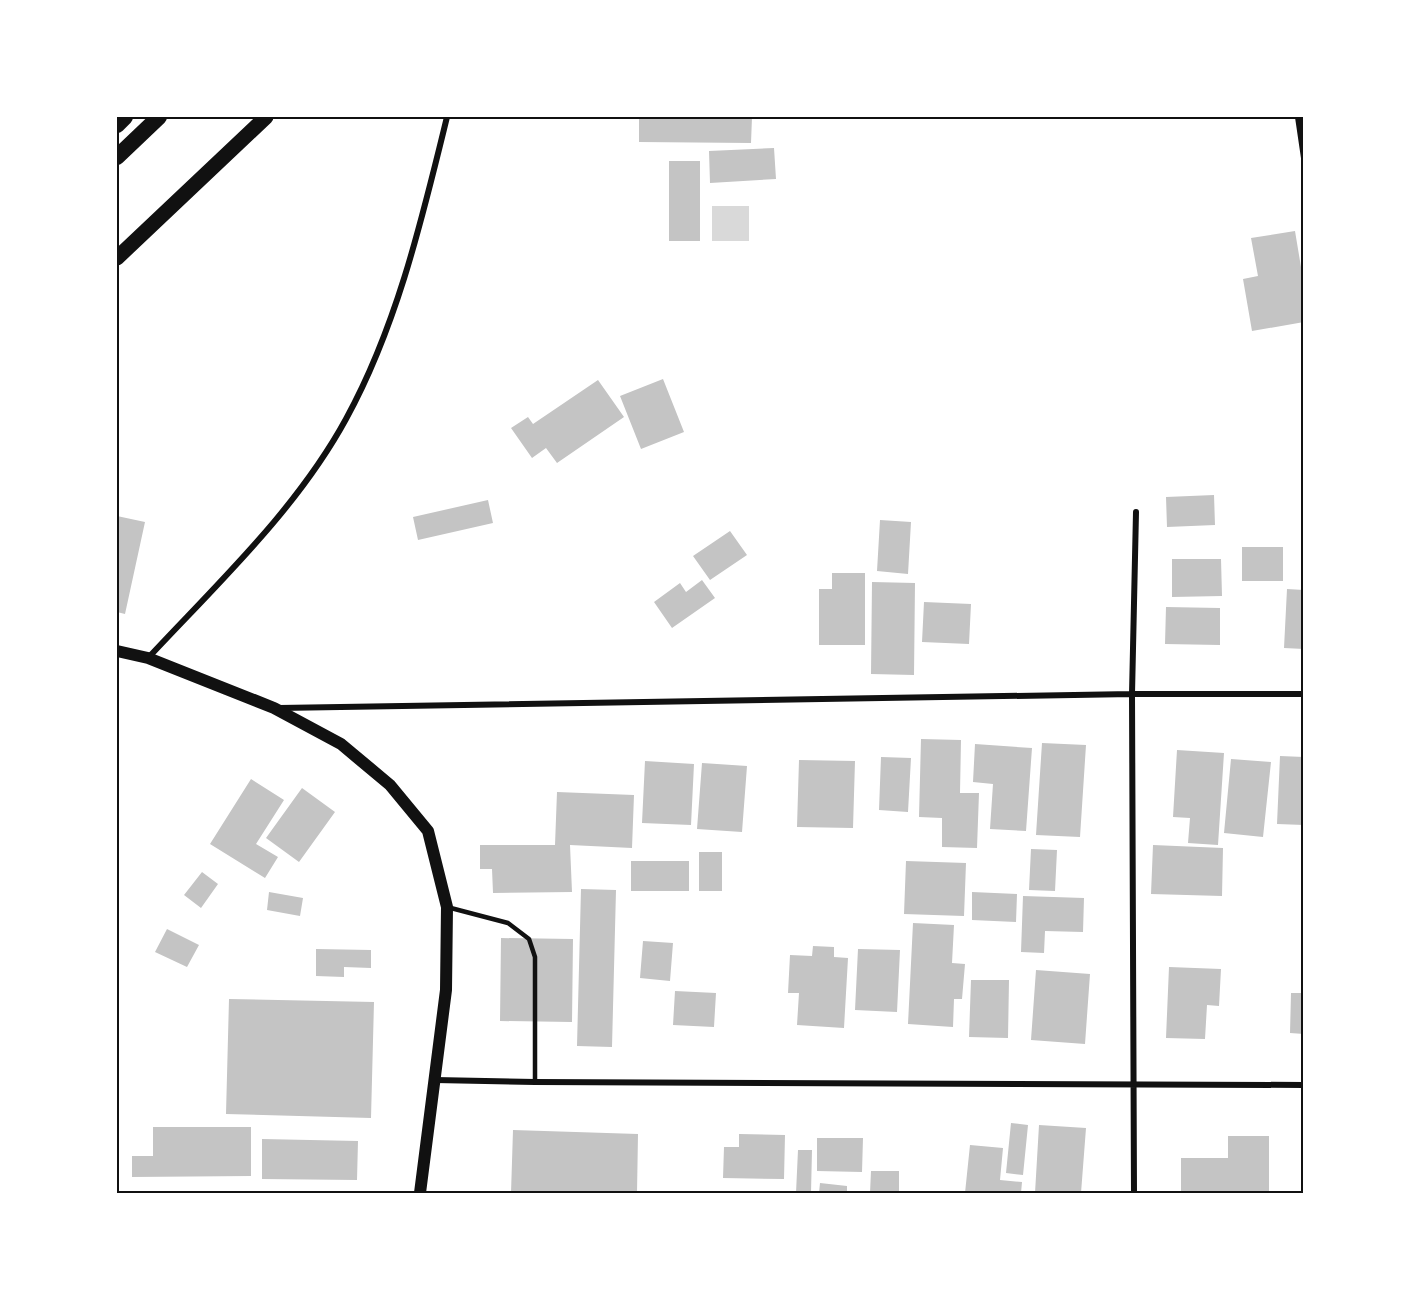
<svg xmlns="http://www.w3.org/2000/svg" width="1421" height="1310" font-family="'Times New Roman',serif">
<rect width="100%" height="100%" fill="#fff"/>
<!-- water -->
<path fill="#d9d9d9" d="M712,206H749V241H712Z"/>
<!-- building -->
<path fill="#c4c4c4" d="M639,117H752L751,143L639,142Z
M774,148L776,179L710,183L709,151Z
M669,161H700V241H669Z
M1295,231L1304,285V322L1252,331L1243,279L1258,276L1251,238Z
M663,379L684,432L641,449L620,396Z
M598,380L624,417L557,463L546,448L532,458L511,428L528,417L533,424Z
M1214,495L1215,525L1167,527L1166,497Z
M488,500L493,523L418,540L413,517Z
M117,516L145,522L125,614L117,612Z
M880,520L911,522L908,574L877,571Z
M730,531L747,555L710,580L693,556Z
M1242,547H1283V581H1242Z
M1172,559H1221L1222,596L1172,597Z
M832,573H865V645H819V589H832Z
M702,580L715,598L672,628L654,602L680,583L686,592Z
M872,582L915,583L914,675L871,674Z
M1287,589L1304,590V649L1284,648Z
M924,602L971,604L969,644L922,642Z
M1166,607L1220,608V645L1165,644Z
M921,739L961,740L960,793H979L977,848L942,847V818L919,817Z
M1042,743L1086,745L1080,837L1036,835Z
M975,744L1032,748L1026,831L990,829L993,784L973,782Z
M1177,750L1224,753L1218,845L1188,843L1190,818L1173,817Z
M1280,756L1304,757V825L1277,824Z
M881,757L911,758L908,812L879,810Z
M1231,759L1271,762L1263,837L1224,833Z
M799,760L855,761L853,828L797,827Z
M645,761L694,764L691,825L642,823Z
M702,763L747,766L742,832L697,829Z
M251,779L284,800L256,844L278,857L265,878L210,844Z
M302,788L335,812L299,862L266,838Z
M557,792L634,795L632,848L570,845L572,892L493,893L492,869H480V845H555Z
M1153,845L1223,848L1222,896L1151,894Z
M1031,849L1057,850L1055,891L1029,890Z
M699,852H722V891H699Z
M631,861H689V891H631Z
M906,861L966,863L964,916L904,914Z
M202,872L218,884L201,908L184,895Z
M581,889L616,890L612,1047L577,1046Z
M269,892L303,898L300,916L267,910Z
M972,892L1017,894L1016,922L972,920Z
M1023,896L1084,898L1083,932L1045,931L1044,953L1021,952Z
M913,923L954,925L952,963L965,964L962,999H954L953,1027L908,1024Z
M167,929L199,945L187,967L155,952Z
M501,938L573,939L572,1022L500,1021Z
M643,941L673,943L670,981L640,978Z
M813,946L834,947V957L848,958L844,1028L797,1025L799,993H788L790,955L812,956Z
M316,949L371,950V968L344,967V977L316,976Z
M858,949L900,950L897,1012L855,1010Z
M1169,967L1221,969L1219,1006L1207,1005L1205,1039L1166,1038Z
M1036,970L1090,974L1085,1044L1031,1040Z
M971,980H1009L1008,1038L969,1037Z
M675,991L716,993L714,1027L673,1025Z
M1291,993H1304V1034L1290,1033Z
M229,999L374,1002L371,1118L226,1114Z
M1011,1123L1028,1125L1023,1175L1006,1173Z
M1039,1125L1086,1128L1081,1193H1035Z
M153,1127H251V1176L132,1177V1156H153Z
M513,1130L638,1134L637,1193H511Z
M739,1134L785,1135L784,1179L723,1178L724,1147H739Z
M1228,1136H1269V1193H1181V1158H1228Z
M817,1138H863L862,1172L817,1171Z
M262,1139L358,1141L357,1180L262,1179Z
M970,1145L1003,1148L1000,1180L1022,1182L1021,1193H965Z
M798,1150H812L811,1193H796Z
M871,1171H899V1193H870Z
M820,1183L847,1186V1193H819Z"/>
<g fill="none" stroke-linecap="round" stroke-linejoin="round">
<!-- service -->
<path stroke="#111" stroke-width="4.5" d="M447,907L508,923L529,939L535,957V1082"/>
<!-- minor -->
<path stroke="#111" stroke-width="6" d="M1298,117L1304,158
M149,657C218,583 297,509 346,419C397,326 422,219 447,117
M279,708L1132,694H1304
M435,1080L535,1082L1304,1085
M1134,1193L1132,694L1136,512"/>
<!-- secondary -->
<path stroke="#111" stroke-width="12" d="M117,651L148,658L274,708L341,744L390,785L428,831L447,907L446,990L420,1193"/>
<!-- primary -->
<path stroke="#111" stroke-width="15" d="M117,258L266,117"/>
<!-- trunk -->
<path stroke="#111" stroke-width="16" d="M117,125L125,117
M117,157L159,117"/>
</g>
<!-- border -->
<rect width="1421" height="1310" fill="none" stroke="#ffffff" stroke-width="237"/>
<rect x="118" y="118" width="1184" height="1074" fill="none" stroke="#111" stroke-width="2"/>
</svg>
